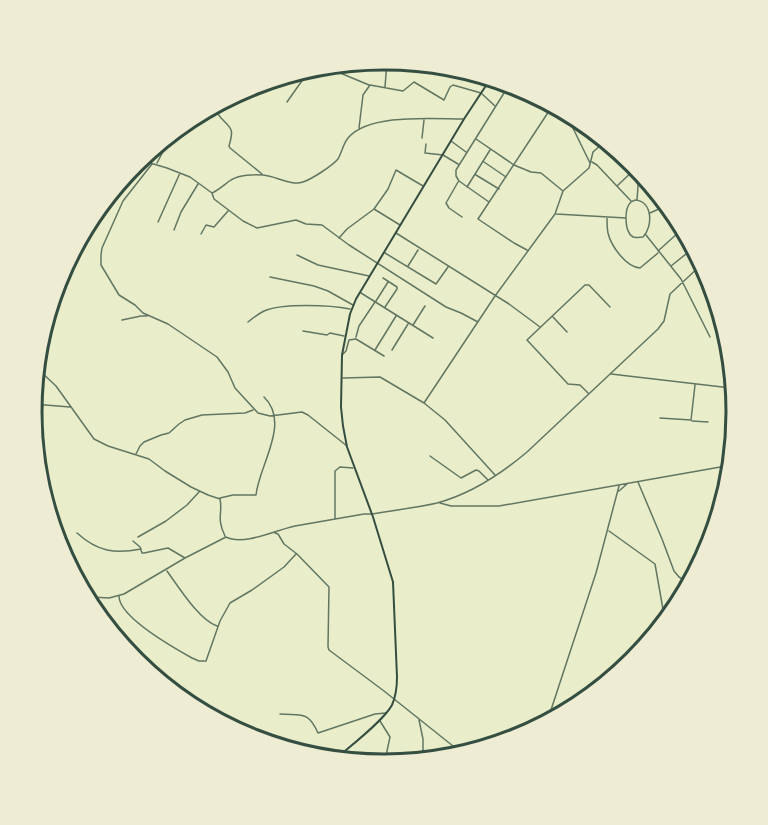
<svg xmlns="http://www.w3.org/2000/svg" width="768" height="825" font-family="Raleway,sans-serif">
<rect width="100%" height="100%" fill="#e9edc9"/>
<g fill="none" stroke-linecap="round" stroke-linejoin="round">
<!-- minor -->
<path stroke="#617663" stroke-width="1.5" d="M333,70L369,85
M385,87L387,61
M287,102L306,75
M213,111C217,112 219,115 221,118C232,129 234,129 229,146L230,148L262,174
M569,120L590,163
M359,128L363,95L370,85L403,91L414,82L444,100L450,87L453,85L481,93L495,106
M422,138L424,120
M476,139L514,165L531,172L541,173L563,191
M451,141L466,152
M426,144L425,153L443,155L458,164
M140,160L167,168L190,177L212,193L214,199L243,221L257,228L296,220L306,224L322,225L349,245L446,307L461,313L478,322
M484,162L506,177
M592,162L597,165L631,201
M157,163L169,140
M152,164L123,201L102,248L101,255V265L119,295L135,305L143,313L168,324L217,357L228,372L235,388L258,413L270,416L302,412L308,415L347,446
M476,175L499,189
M458,182L446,203L449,208L462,217
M617,186L636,168
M467,187L490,150
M212,193C219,190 225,184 231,180C239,175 254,174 263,175C276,176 291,186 303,182C312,179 332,166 338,159C342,152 343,144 348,138C369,113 433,119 463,119
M635,200C653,201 653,227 643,237C640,237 636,238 633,237C624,232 624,208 631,202C632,201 634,201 635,200Z
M637,200L639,172
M489,202L459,181L456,176V170L509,85
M374,209L388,189L396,170L423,186
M650,213L663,207
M556,214L626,218
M607,218C607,223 607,228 608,233C611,246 626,267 640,268L658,253
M158,222L180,173
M174,230L181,212L198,184
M396,233L509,304L540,327
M201,234L206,225L214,227L228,211
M646,235L681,279L710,337
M339,238L347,229L374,209L400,225
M527,250L514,243L478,219L551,108
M658,251L679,232
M385,253L436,284L448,267
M297,255L318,265L369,276
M408,266L418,250
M671,266L691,250
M270,277L314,286L328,291L353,305
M383,278L397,287V289L385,307
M361,293L433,338
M376,301L388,282
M553,317L567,332
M122,320L141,316H147
M248,322C253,318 258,314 264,311C282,303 331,305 350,309
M413,325L425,306
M303,331L327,335L330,333L344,336
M356,337L359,326L375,302
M375,350L396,316
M392,350L408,324
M343,354L346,351L349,340L356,339L384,356
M40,371L56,386L94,439L108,446L149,459L165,471L191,487L208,495L220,499C223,513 216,518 225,536
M611,374L731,388
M343,378L380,377L424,403L445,420L495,475
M588,393L580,385L568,384L527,340L585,285H589L610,307
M424,403L495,296L555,214L563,191L589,168L593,152L603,143
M33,404L70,407
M660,418L691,420L695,385
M692,421L708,422
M136,454L140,446L144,442L161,435L169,433L179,424L185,420L202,415L245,413L253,410
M430,456L461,478L476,470L479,471L488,480
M638,482L662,539L674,571L679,577L687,582
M619,491L627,484
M220,498L233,495H256C259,465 291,423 264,397
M440,503L451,506H499L726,466
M335,518V471L340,467L353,468
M609,531L655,564L664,615
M77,533C98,552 115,554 141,549L140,547L133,541
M275,533L278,534L284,544L297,554L329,587L328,647L329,650L384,691L458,750
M138,537L166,521L187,505L199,492
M141,550L142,553H144L168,548L185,558
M167,571C178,586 199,620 217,626
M119,596C119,617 174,648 192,658L199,661H206L220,621L230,603L252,590L284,567L296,554
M91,597L109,598L124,594L185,558L226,537C244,546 276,530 295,526C318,522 341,518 364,514H372C394,510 416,508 437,503C471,494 501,474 527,452L658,329L664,321L670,294L701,265
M280,714C301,716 308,710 318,733L375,714L386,713
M548,719L596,573L619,486
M419,720L423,739V757
M380,721L390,737L384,765"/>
<!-- secondary -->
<path stroke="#344e41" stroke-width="2" d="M339,756C353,744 384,720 392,705C396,696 397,687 397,677L393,582L373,517L347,447L343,426L341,407L342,355L350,314L356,299L464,119L489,81"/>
</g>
<!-- crop -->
<path d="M0 0H768V825H0ZM42 412a342 342 0 1 1 684 0a342 342 0 1 1-684 0Z" fill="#eeecd3" fill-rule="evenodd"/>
<path fill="none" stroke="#344e41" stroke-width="3" d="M42 412a342 342 0 1 1 684 0a342 342 0 1 1-684 0Z"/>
</svg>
